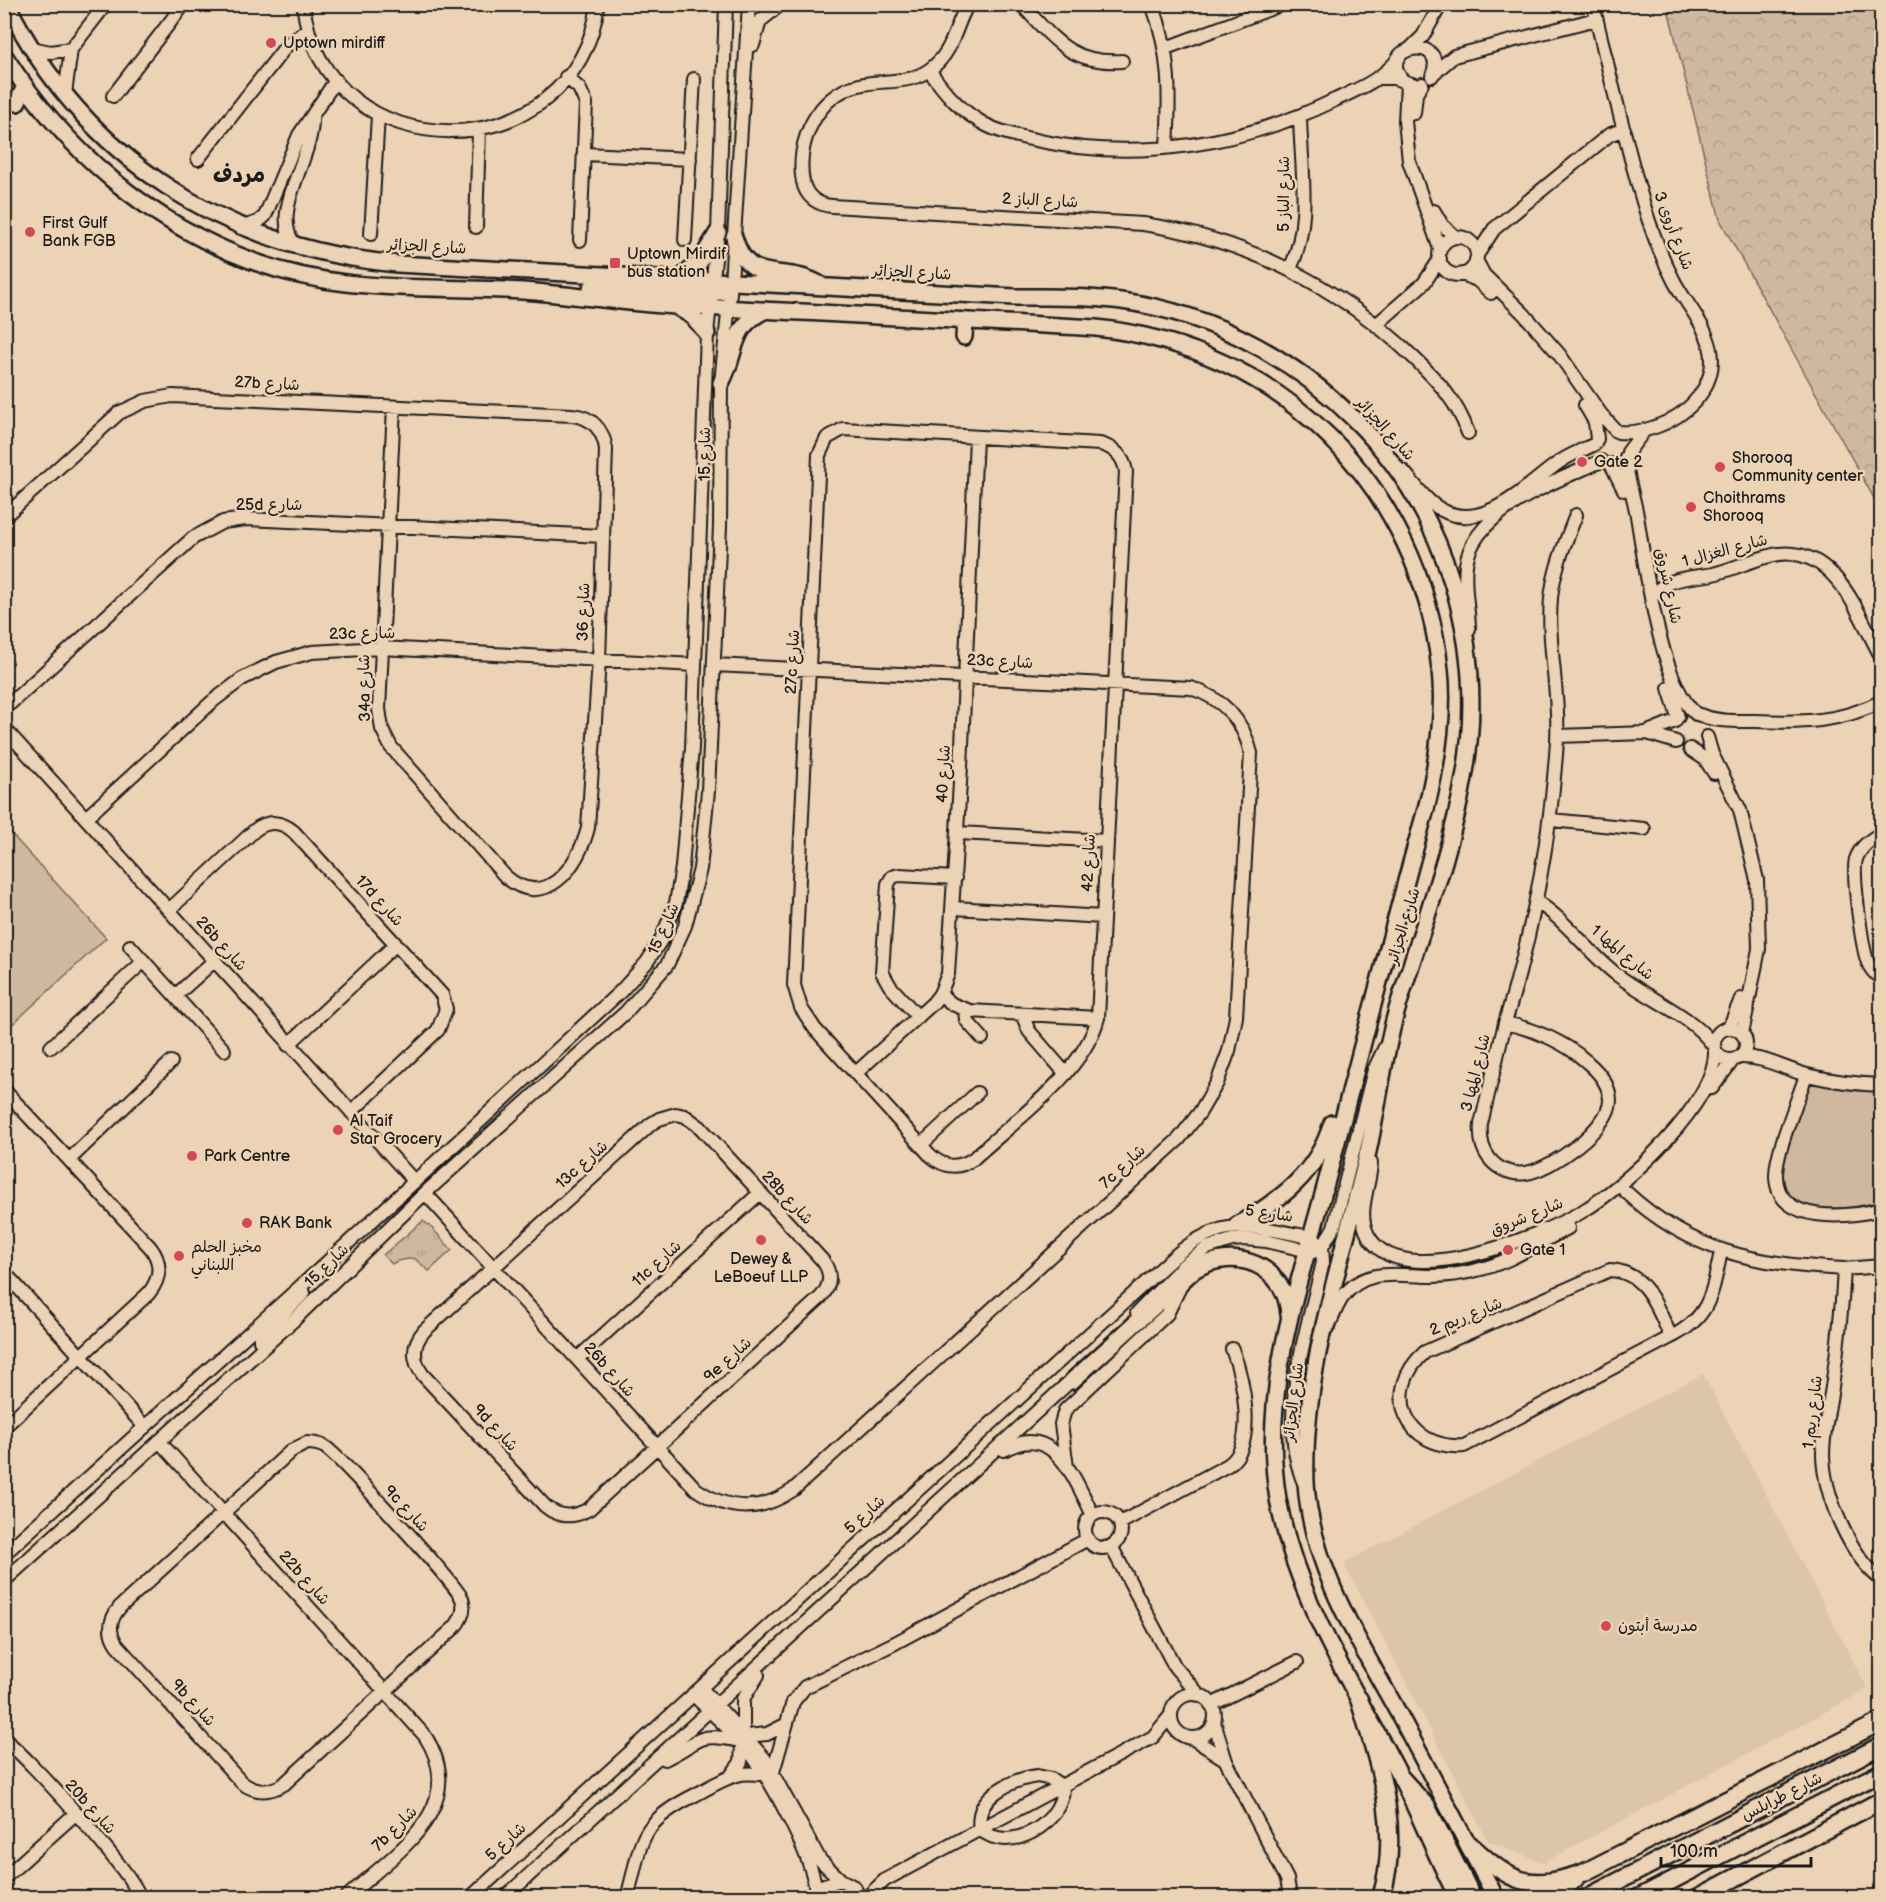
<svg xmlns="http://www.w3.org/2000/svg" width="1886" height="1902" font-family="'Balsamiq Sans','Playpen Sans Arabic',sans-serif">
<defs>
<pattern id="grass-tufts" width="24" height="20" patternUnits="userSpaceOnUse" patternTransform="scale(1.5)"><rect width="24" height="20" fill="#cfb89f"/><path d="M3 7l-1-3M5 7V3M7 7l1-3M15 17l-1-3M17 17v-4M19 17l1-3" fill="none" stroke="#b19e88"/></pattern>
<pattern id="forest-crowns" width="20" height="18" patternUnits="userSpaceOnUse" patternTransform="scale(1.5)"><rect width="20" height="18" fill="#cfb89f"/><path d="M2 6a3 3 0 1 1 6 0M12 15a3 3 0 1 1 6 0" fill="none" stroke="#b19e88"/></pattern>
</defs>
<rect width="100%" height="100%" fill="#edd3b5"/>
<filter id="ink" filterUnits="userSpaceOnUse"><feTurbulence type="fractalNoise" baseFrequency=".0167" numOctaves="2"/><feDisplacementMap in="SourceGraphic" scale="12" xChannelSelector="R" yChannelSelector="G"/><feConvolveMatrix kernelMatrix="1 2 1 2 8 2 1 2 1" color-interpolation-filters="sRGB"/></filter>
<g filter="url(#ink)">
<!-- built -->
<path fill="#ddc5aa" d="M1703,1374L1868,1689L1543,1863L1488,1841L1344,1563Z"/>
<!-- grass -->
<path fill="url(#grass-tufts)" stroke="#766a5e" stroke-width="1.5" d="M423,1221L429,1225L452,1250L429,1271L414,1258L397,1261L392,1264L383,1255Z"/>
<!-- forest -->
<path fill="url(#forest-crowns)" stroke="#766a5e" stroke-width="1.5" d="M1667,5H1881V511L1720,220Z"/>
<!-- green -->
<path fill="#cfb89f" stroke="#766a5e" stroke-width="1.5" d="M5,827L106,938L5,1031Z
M1808,1083L1859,1091L1881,1089V1201C1853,1209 1787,1218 1780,1180C1779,1174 1776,1167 1777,1161C1782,1137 1799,1107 1808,1083Z"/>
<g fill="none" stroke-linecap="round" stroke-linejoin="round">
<defs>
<path id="minor" d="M303,4C324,174 576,173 598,4
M919,4H925
M968,4C954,27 954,53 929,70C908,85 883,79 859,85C818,94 795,142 803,182C806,197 818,205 832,206L1143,224C1245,239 1339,286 1413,357C1436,379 1458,402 1468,433
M1021,4C1054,39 1070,64 1122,61
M1152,4C1171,53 1170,97 1167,147
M1593,4C1605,56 1618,108 1631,159C1642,200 1653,241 1673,279C1685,304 1712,330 1712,360C1712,404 1659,436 1618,432
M753,45L760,21L781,4
M31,48L51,52L71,49
M1166,48L1283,4
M1410,49L1423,36L1441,4
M929,70C945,93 962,113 988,126C1004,134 1022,137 1040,141C1139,162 1245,144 1335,100C1359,89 1383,79 1399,58
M1433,74L1454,56L1596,19
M566,77L579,88L586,103L580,240
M1379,78H1394L1415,85
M1403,81C1373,45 1450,33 1432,76
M1407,84L1405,121L1409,161L1440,249
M65,94L71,49L106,4
M113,96L184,4
M1414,113L1416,94L1422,84
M585,154L690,159
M198,159L287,45L308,29
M1434,211L1442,225L1456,237
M476,227L479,130
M241,228L258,222L265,216L299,135L336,80
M371,234L378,115
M1439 256a19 19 0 1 1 38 0a19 19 0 1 1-38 0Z
M685,240L694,79
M296,246C267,214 314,158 312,117
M1477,255L1494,229L1609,135L1624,129
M1476,260L1484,275L1523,313L1559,354L1600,413L1616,431
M1290,269C1312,223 1301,167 1300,117
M1462,274L1477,280L1491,293
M1376,325L1424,283L1440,259
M1585,405L1595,422L1597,439
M843,429L1100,444C1115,448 1123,456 1126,471L1098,1018C1083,1074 1015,1120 973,1159C958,1169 944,1168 930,1155L815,1029L801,1008L794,985L819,455L827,438Z
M1628,452L1644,431
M1626,457C1626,477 1634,497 1637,516C1645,563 1660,684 1696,714
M1611,464L1624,490
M1403,471C1413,482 1422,496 1434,505C1478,539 1524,487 1558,463C1569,455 1583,450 1595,444
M4,517L119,413L145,401L172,396L572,415C592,417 603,429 606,449L599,660L588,828C578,867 545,912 505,876L391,747L382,729L379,709L394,407
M1651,598C1664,577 1691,578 1713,574C1735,569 1757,557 1779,554C1837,547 1859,617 1882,658
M1469,629C1469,608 1463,587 1466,565C1473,510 1556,482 1601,461
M1669,688L1678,717
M4,709L193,538L223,522L246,519L603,536
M1700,715C1717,722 1736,721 1755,721C1801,723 1840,723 1882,701
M4,728L414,1181
M1648,732L1675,721
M1558,736L1647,733L1676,742
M1707,737L1712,754L1740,810L1757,880L1759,949L1742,1034
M1690,749L1705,759L1714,773
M87,817L213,701L242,679L276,662L312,652L381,648L695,665
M1551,820L1644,829
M958,833L1107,841
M1882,833C1870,840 1861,846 1856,859C1852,873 1862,952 1869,965C1872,971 1876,975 1882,979
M1537,902C1567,921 1588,952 1616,974C1648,999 1689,1013 1713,1045
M954,908L1103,917
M169,910L255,830C268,820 282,821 294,832L442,995L446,1009L438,1030L351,1112
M130,946L224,1050
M940,994L952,1004L970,1011L1098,1018
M175,996L214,961
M965,1010L966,1020L982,1038
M1022,1014L1029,1031L1066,1074
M918,1017L890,986L882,972L888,884L892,877L899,875L955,878
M1505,1023C1533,930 1551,837 1557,740C1560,693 1547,646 1551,598C1554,569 1565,543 1576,515
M1505,1023C1534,1029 1565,1042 1587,1062C1599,1072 1610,1085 1610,1101C1609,1128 1552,1169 1526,1173C1512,1175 1498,1170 1489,1158C1481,1148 1480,1136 1481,1124Z
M1714 1044a16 16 0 1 1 32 0a16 16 0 1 1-32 0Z
M1729,1028L1741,999
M288,1045L396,944
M51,1047L144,961
M1739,1057C1764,1056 1784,1069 1807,1075C1832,1081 1856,1084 1882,1085
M856,1073L933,1003L940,994L948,974L961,767L976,438
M1806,1075C1798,1100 1775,1153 1776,1177C1778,1226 1850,1217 1882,1209
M1712,1088L1733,1060
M4,1090L150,1247C162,1262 161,1278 149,1293L4,1427
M676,1114L685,1116L700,1127L823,1261C832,1274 831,1285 821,1297L589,1509C573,1518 559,1518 545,1506L423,1375C412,1360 412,1345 424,1331L651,1124L659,1119Z
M921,1145L977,1093
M70,1159L171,1062
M1371,1163C1370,1187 1356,1212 1368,1235C1399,1295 1541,1236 1583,1211C1625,1186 1717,1103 1715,1050
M1625,1191C1691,1253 1756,1264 1844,1269
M425,1193L696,1489C729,1512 761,1512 793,1490L1179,1139L1200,1112L1217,1083L1229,1051L1236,1017L1251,753C1243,720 1224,699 1191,688L714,665
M1882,1266L1844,1269C1842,1308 1838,1347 1832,1387C1829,1409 1823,1432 1823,1455C1824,1494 1849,1556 1882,1580
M1610,1270C1647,1272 1657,1308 1671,1337L1464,1446C1405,1450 1381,1391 1425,1352Z
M4,1272L145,1427
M1137,1313L1185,1264L1207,1248L1232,1240L1245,1239L1266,1241L1313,1252L1322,1247L1334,1227L1374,1070L1385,1047
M1328,1327C1333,1317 1336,1307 1342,1298C1365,1266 1398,1276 1431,1276C1446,1276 1462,1274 1477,1270C1511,1262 1538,1243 1568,1228
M1671,1337C1711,1317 1712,1292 1721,1252
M266,1345L260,1341V1336L304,1293
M577,1359L760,1193
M159,1441L425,1736C472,1809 393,1854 346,1898
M307,1443C313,1443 319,1444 325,1447C340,1457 457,1585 462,1599C466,1610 461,1620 454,1628L284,1784C269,1793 256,1793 242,1783L117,1645C108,1632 109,1620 120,1607L291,1451Z
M1004,1450C1055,1421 1074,1479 1093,1515
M1067,1467L1061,1424L1065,1410L1167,1314L1183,1281
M1085 1530a18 18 0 1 1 36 0a18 18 0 1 1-36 0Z
M1120,1523L1228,1465C1258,1445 1243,1378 1232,1349
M1111,1546L1175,1667L1200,1696
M4,1554L322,1267L621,991L647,962L661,940L676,903L682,867L692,748L707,333L718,232L726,4
M4,1581L296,1318L425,1193L626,1012L667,965L685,926L700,869L708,791L720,526L721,383L731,283L749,4
M701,1688L764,1758L820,1860L841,1880
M693,1694C711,1713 732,1730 748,1750C770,1778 815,1860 816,1894
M1171 1716a22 22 0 1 1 44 0a22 22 0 1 1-44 0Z
M1211,1705L1297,1662
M1214,1722L1226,1761L1287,1879L1289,1890L1286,1898
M743,1732V1699L758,1675
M747,1736L767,1734L785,1725
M1192,1738L1223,1758
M4,1739C27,1756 135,1875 140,1898
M665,1759C701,1742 695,1731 740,1741
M1037,1776L1051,1779L1063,1787C1063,1823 1010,1856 980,1829C974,1797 1010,1780 1037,1776Z
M730,1777L741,1762L742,1744
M4,1878L75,1814
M816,1896L824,1885L841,1880L854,1887L860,1898
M470,1898L1176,1255C1215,1222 1241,1223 1289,1233C1302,1236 1314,1235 1322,1247L1323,1262C1308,1328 1276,1418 1304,1483
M504,1898L1077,1375
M627,1898C643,1839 637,1824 695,1795C708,1788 722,1779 737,1775C750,1771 761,1777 773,1772L793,1702L805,1687L895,1643L1088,1539
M866,1898L885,1880L1153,1737L1171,1715"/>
<path id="major" d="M7,4C85,160 226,248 397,264L1015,297C1045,297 1074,296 1103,299C1198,307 1287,352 1354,419C1447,511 1488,649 1464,778C1450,858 1419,935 1396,1013C1383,1059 1378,1109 1367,1156C1342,1261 1302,1373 1306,1482C1310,1565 1361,1645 1400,1716C1432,1776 1464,1837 1496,1898
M4,55C64,150 149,223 255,262C345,295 430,285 523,291C574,295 625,303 676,306C816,312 956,320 1096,328C1280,347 1421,486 1440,670C1445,716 1437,764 1426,809C1392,929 1361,1051 1329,1172C1302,1277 1259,1388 1278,1499C1296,1601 1355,1688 1401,1778C1421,1817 1437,1859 1458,1898
M17,103L25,86
M734,237C749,289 783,262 821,285
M679,279L699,263L718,232
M591,288L712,293L723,291L731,283
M677,307L692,316L707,333
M964,337L965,321
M721,383C738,353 729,327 766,310
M1237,1225C1281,1200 1317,1173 1332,1123
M1072,1381L1194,1270C1235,1245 1286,1265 1289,1315"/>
<path id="highway" d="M1359,1699C1379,1765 1402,1829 1381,1898
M1402,1779L1427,1807L1473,1898
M1468,1843C1511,1882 1526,1892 1583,1873L1882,1721
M1554,1898L1575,1879
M1586,1898L1882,1745
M1638,1898L1882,1772
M1697,1898L1882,1800"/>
</defs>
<!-- minor casing -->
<use href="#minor" stroke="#1c1c1c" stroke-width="16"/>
<!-- major casing -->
<use href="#major" stroke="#1c1c1c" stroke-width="20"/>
<!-- highway casing -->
<use href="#highway" stroke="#1c1c1c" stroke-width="21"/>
<!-- minor -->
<use href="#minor" stroke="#edd3b5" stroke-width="12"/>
<!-- major -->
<use href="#major" stroke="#edd3b5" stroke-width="15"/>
<!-- highway -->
<use href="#highway" stroke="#edd3b5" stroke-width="16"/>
</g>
</g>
<!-- markers -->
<g fill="#d1495b" stroke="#edd3b5" stroke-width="2">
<circle cx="271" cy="43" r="6"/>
<circle cx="30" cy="232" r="6"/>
<rect x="609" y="257" width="12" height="12" rx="3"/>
<circle cx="1582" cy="462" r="6"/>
<circle cx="1720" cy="467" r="6"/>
<circle cx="1691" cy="507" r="6"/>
<circle cx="338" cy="1130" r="6"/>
<circle cx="192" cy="1156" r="6"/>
<circle cx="247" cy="1223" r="6"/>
<circle cx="761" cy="1240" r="6"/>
<circle cx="1508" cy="1250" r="6"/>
<circle cx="179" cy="1256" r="6"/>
<circle cx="1606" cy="1626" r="6"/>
</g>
<g text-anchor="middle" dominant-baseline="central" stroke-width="5" stroke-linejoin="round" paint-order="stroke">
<!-- poi labels -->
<g font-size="16" fill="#1c1c1c" stroke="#edd3b5" text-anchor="start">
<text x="283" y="43">Uptown mirdiff</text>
<text x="42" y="223">First Gulf<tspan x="42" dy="18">Bank FGB</tspan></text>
<text x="627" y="254">Uptown Mirdif<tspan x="627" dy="18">bus station</tspan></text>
<text x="1732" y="458">Shorooq<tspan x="1732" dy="18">Community center</tspan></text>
<text x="1594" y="462">Gate 2</text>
<text x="1703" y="498">Choithrams<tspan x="1703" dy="18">Shorooq</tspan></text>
<text x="350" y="1121">Al Taif<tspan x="350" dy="18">Star Grocery</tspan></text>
<text x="204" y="1156">Park Centre</text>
<text x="259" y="1223">RAK Bank</text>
<text x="191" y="1247">مخبز الحلم<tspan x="191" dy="18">اللبناني</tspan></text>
<text x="1520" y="1250">Gate 1</text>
<text x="761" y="1259" text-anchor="middle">Dewey &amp;<tspan x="761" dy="18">LeBoeuf LLP</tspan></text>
<text x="1618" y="1626">مدرسة أبتون</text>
</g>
<!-- street labels -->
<g font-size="16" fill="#1c1c1c" stroke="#edd3b5">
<text transform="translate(1284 194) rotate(-90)">شارع الباز 5</text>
<text transform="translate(1040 201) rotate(3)">شارع الباز 2</text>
<text transform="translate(1673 231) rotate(69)">شارع أروى 3</text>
<text transform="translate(427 247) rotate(3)">شارع الجزائر</text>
<text transform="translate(912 273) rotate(3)">شارع الجزائر</text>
<text transform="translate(267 384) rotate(3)">27b شارع</text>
<text transform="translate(1385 429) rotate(48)">شارع الجزائر</text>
<text transform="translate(705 454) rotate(-90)">شارع 15</text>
<text x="269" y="505">25d شارع</text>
<text transform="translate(1725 551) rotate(-15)">شارع الغزال 1</text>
<text transform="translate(1668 586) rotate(78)">شارع شروق</text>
<text transform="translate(584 612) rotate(-88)">شارع 36</text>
<text transform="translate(362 634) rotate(-1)">23c شارع</text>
<text transform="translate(793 662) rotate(-87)">27c شارع</text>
<text transform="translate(1000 662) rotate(3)">23c شارع</text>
<text transform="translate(365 688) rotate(-91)">34a شارع</text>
<text transform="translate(944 774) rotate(-87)">شارع 40</text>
<text transform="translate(1089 863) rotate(-87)">شارع 42</text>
<text transform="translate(379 901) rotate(48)">17d شارع</text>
<text transform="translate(1404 926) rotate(-73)">شارع الجزائر</text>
<text transform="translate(664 929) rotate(-66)">شارع 15</text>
<text transform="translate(221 944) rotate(48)">26b شارع</text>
<text transform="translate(1622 953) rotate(40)">شارع المها 1</text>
<text transform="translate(1476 1073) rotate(-76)">شارع المها 3</text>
<text transform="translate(582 1165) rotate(-42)">13c شارع</text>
<text transform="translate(1123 1167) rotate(-43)">7c شارع</text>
<text transform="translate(787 1198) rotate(47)">28b شارع</text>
<text transform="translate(1269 1214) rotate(8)">شارع 5</text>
<text transform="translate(1527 1217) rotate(-22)">شارع شروق</text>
<text transform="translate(657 1264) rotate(-42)">11c شارع</text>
<text transform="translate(327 1266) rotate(-44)">شارع 15</text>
<text transform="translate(1466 1317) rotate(-22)">شارع ريم 2</text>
<text transform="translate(728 1360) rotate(-42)">9e شارع</text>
<text transform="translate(609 1370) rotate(48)">26b شارع</text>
<text transform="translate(1294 1402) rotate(-83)">شارع الجزائر</text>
<text transform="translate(1813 1412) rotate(-83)">شارع ريم 1</text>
<text transform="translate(495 1428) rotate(47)">9d شارع</text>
<text transform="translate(406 1509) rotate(47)">9c شارع</text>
<text transform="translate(865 1515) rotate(-42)">شارع 5</text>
<text transform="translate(304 1578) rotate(48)">22b شارع</text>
<text transform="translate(193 1703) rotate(48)">9b شارع</text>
<text transform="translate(1782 1797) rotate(-27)">شارع طرابلس</text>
<text transform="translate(90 1807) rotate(48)">20b شارع</text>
<text transform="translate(395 1829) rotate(-45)">7b شارع</text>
<text transform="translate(506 1842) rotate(-42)">شارع 5</text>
</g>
<!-- district labels -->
<g font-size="22" font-weight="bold" fill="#1c1c1c" stroke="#edd3b5">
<text x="239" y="175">مردف</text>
</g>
</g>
<!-- margin -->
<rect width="1886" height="1902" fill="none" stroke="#edd3b5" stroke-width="24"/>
<rect x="12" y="12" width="1862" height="1878" fill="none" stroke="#1c1c1c" stroke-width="2" filter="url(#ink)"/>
<!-- scale -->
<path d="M1661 1857v9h150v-9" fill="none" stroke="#1c1c1c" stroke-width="3"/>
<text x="1670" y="1857" font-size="18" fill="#1c1c1c" stroke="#edd3b5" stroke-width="4.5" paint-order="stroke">100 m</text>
</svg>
